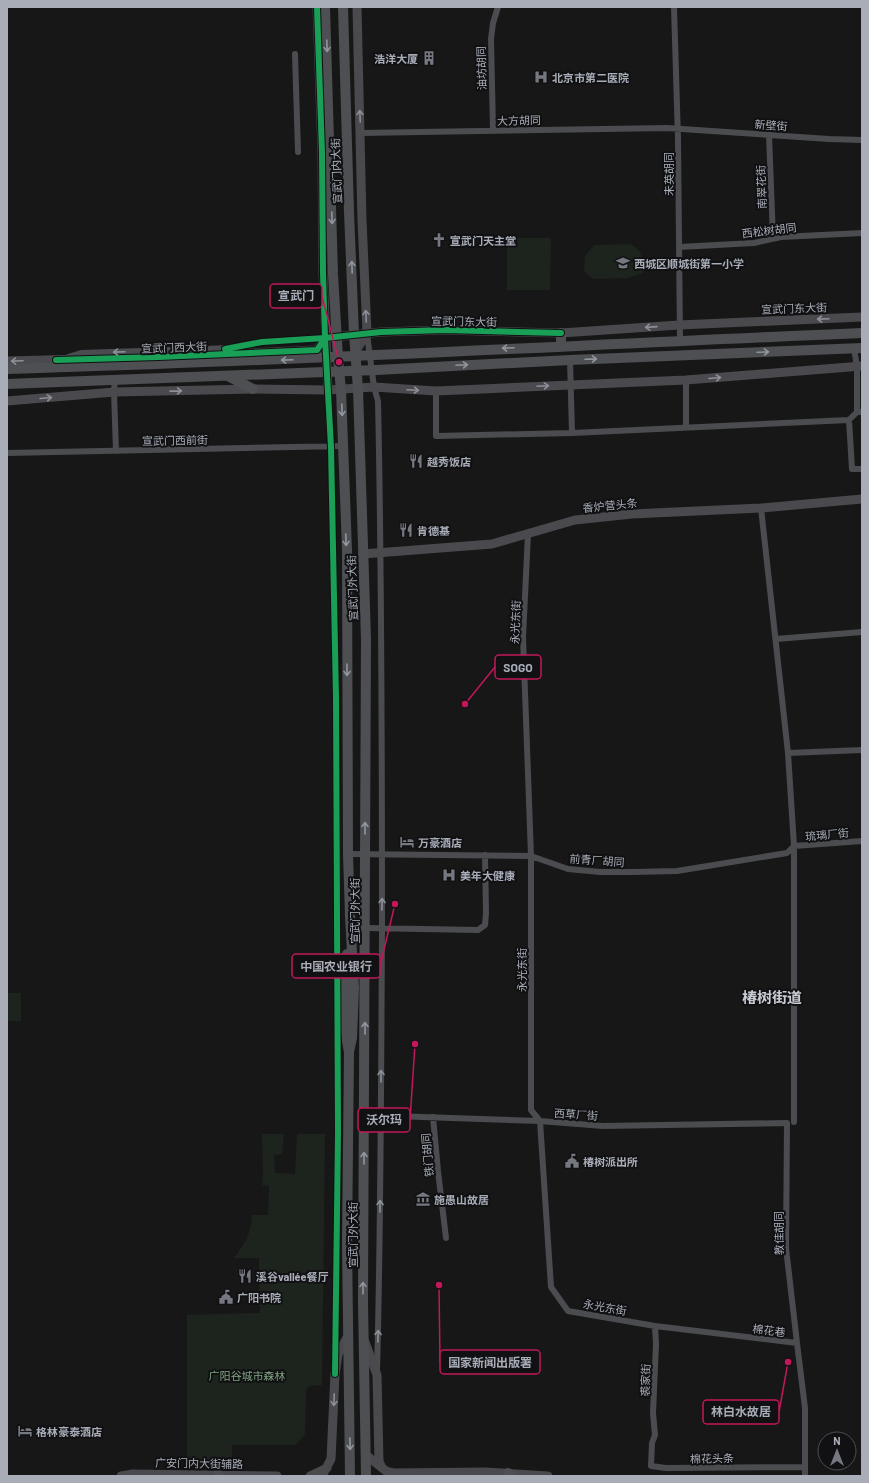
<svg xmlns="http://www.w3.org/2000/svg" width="869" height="1483" font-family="Barlow,'Noto Sans SC',sans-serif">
<rect width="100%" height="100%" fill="#171717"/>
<!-- green -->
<path fill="#1d241e" d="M507,238H551L550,290H507Z
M629,244C642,248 644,260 643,273L628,278L593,279L584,271L585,256L594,245Z
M7,993H21V1021H7Z
M262,1134H284L282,1154L274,1155L275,1173L295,1174L297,1134H325L322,1385L310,1386L306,1390L305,1434L296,1445H232V1465H187V1315L260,1313L259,1258H234C245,1243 251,1234 252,1215H268L269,1186L262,1185L263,1173Z"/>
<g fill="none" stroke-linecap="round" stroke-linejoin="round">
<!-- street -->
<path stroke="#4b4c50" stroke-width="6" d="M674,7L678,139L680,341
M295,54L298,152
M493,130L491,39L493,23L498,7
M361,133L667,128L829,139L862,140
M769,135L773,238
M679,247L754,243L781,237L862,233
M367,334L374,387L378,401C382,578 382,755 382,933C381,1079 381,1225 377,1371
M854,348L857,367V412
M68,357L81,353L232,348L262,342L325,338
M570,360L572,433
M115,379L114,392L116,451
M328,390L331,447L336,698L338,885V1132L335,1359
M436,391V436L572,433L849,420L857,412H862
M849,420L852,469H862
M686,427V380
M7,453L343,446
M761,508L788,753L862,750
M528,534L523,637L531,856V1110L540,1121L551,1287L568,1311L655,1326L797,1343L805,1408V1476
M776,639L862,632
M788,753L794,846V1122
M348,854L531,856L568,869L600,872H634L677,871L787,853L794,846L862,841
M366,928L478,930L485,925L486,913L485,855
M364,1115L540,1121L603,1126L787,1123L786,1248L797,1343
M433,1117L438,1171L446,1238
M655,1326L656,1344L653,1413L655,1435L652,1443L651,1466L666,1468L805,1467"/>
<!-- secondary -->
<path stroke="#4a4a4e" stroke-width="9" d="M317,7L322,152L323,273L328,390
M317,350L325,338L381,332L445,330L561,333L679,325L862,317
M355,352L367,333L362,220L357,7
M7,361L159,357L317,350
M7,401L114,392L253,389L328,390L374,387L436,391L686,380L862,366
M363,554L492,544L575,520L632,514L761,508L862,499
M365,1342L377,1375L379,1461L381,1466
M366,1455L386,1471L394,1473L485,1472L548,1476
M121,1476L133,1474L277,1476
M310,1476L327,1468
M322,1476L331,1459L335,1374L338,1354L348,1336"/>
<!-- primary -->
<path stroke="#4d4f52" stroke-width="10" d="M325,7L333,274L338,358L341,390L347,550L348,854L350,916L354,988L352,1038L349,1052
M343,7L349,212L354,334L358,389L366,639L363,1302L366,1476
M561,333V347
M7,369C292,361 577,345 862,333
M228,376L253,389
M7,384L376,370L570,360L862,348
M347,954C345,987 342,1019 349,1052L347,1244L350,1476
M508,1473L512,1476
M218,1475L219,1476"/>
<defs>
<path id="cycleway" d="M317,7L322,152L323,273L325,338L331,447L336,698L338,1132L335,1374
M225,349L262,342L325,338
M56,360L159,357L317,350L325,338L381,332L445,330L561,333"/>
</defs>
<!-- cycleway casing -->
<use href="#cycleway" stroke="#111113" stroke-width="8"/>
<!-- cycleway -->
<use href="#cycleway" stroke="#1a9f57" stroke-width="6"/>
</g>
<!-- one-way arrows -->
<defs><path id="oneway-shaft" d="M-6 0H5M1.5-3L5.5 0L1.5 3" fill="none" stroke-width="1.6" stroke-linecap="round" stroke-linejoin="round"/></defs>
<g stroke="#91969e">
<use href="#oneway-shaft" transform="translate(327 46) rotate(88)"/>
<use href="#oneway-shaft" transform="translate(332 218) rotate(88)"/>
<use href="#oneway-shaft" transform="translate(352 267) rotate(-92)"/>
<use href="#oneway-shaft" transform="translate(508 348) rotate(178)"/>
<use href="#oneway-shaft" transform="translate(763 352) rotate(-2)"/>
<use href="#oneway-shaft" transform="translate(591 359) rotate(-2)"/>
<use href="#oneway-shaft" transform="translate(287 360) rotate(178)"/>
<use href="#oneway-shaft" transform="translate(462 365) rotate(-3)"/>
<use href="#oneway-shaft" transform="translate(342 410) rotate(88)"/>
<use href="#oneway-shaft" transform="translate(346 540) rotate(88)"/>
<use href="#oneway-shaft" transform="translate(347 670) rotate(90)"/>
<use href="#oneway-shaft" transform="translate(365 828) rotate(-90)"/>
<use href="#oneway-shaft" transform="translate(365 1028) rotate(-90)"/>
<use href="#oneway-shaft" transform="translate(364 1158) rotate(-90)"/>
<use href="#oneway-shaft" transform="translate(363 1288) rotate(-90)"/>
<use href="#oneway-shaft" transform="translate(350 1444) rotate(89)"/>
</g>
<g stroke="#8c8f98">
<use href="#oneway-shaft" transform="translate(360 116) rotate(-92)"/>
<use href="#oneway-shaft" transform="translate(366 316) rotate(-93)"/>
<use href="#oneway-shaft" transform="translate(823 319) rotate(178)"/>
<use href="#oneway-shaft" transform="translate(651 327) rotate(176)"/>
<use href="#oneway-shaft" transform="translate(17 361) rotate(178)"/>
<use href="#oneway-shaft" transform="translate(715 378) rotate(-5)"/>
<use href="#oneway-shaft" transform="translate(543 386) rotate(-3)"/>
<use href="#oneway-shaft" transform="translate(413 390) rotate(3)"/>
<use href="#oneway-shaft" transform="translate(176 391) rotate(-1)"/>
<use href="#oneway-shaft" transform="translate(46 398) rotate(-5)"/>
<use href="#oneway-shaft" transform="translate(334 1400) rotate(92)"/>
</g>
<g stroke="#8c9099">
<use href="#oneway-shaft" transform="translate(119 352) rotate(178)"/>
<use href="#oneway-shaft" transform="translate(382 904) rotate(-89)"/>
<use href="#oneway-shaft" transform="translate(381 1076) rotate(-90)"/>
<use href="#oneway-shaft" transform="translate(380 1206) rotate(-89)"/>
<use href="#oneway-shaft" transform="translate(378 1336) rotate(-89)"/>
</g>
<!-- icons -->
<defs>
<symbol id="building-bare" viewBox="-9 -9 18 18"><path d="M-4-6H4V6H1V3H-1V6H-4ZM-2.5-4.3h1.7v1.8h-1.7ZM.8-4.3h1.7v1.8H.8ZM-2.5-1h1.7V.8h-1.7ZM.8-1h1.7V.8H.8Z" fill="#757880" stroke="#111113" stroke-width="2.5" paint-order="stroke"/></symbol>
<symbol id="hospital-bare" viewBox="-9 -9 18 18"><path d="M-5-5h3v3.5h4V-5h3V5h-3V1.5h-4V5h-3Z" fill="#757880" stroke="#111113" stroke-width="2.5" paint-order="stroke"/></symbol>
<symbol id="church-bare" viewBox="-9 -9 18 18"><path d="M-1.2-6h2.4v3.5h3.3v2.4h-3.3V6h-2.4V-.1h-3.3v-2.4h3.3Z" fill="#757880" stroke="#111113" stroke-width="2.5" paint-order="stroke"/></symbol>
<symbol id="school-bare" viewBox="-9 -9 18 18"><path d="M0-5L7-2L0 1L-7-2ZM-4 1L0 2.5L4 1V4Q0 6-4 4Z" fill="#757880" stroke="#111113" stroke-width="2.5" paint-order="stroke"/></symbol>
<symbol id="restaurant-bare" viewBox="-9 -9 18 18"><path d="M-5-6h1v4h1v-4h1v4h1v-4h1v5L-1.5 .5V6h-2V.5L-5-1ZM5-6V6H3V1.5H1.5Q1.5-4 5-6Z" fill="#757880" stroke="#111113" stroke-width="2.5" paint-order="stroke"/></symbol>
<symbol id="hotel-bare" viewBox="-9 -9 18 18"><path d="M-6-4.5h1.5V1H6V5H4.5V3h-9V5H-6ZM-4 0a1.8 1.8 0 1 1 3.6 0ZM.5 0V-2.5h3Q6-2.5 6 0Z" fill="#757880" stroke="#111113" stroke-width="2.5" paint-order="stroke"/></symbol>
<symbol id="civic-bare" viewBox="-9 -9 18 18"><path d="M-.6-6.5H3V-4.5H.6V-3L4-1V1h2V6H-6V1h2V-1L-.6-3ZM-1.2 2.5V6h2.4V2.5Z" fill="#757880" stroke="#111113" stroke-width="2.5" paint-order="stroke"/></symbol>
<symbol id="museum-bare" viewBox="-9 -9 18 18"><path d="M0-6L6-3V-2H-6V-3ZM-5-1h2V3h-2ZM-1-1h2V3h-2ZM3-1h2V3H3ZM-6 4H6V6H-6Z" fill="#757880" stroke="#111113" stroke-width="2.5" paint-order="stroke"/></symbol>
</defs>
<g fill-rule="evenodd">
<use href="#building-bare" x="419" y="48" width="20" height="20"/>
<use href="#hospital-bare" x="531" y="67" width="20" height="20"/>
<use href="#church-bare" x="429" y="230" width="20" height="20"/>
<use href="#school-bare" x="613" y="253" width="20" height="20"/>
<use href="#restaurant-bare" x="406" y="451" width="20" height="20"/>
<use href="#restaurant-bare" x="396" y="520" width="20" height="20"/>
<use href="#hotel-bare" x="397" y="832" width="20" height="20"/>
<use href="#hospital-bare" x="439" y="865" width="20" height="20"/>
<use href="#civic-bare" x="562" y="1151" width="20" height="20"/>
<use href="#museum-bare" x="413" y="1189" width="20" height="20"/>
<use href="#restaurant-bare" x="235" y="1266" width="20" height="20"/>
<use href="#civic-bare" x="216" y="1287" width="20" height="20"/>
<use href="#hotel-bare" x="15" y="1421" width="20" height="20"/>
</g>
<g text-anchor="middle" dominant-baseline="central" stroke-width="4" stroke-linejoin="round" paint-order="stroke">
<!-- poi labels -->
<g font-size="11" font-weight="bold" fill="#a8adb8" stroke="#111113" text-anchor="start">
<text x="418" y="58" text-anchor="end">浩洋大厦</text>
<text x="552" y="77">北京市第二医院</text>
<text x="450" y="240">宣武门天主堂</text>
<text x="634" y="263">西城区顺城街第一小学</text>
<text x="427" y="461">越秀饭店</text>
<text x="417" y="530">肯德基</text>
<text x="418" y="842">万豪酒店</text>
<text x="460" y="875">美年大健康</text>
<text x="583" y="1161">椿树派出所</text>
<text x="434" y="1199">施愚山故居</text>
<text x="256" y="1276">溪谷vallée餐厅</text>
<text x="237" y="1297">广阳书院</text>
<text x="36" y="1431">格林豪泰酒店</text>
</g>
<!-- street labels -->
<g font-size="11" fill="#a8adb8" stroke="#111113">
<text transform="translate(481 68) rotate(-91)">油坊胡同</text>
<text transform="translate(519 120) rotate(-1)">大方胡同</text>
<text transform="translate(771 125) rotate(4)">新壁街</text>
<text transform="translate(336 171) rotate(-92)">宣武门内大街</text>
<text transform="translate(668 174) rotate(-90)">未英胡同</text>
<text transform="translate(761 187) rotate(-92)">南翠花街</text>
<text transform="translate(769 230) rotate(-7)">西松树胡同</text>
<text transform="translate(794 308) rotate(-2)">宣武门东大街</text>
<text transform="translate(464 321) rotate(1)">宣武门东大街</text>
<text transform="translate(174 347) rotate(-2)">宣武门西大街</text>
<text transform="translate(175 440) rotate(-1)">宣武门西前街</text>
<text transform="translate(610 505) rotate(-6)">香炉营头条</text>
<text transform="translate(352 588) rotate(-92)">宣武门外大街</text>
<text transform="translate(515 622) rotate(-88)">永光东街</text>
<text transform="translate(827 834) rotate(-5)">琉璃厂街</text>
<text transform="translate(597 860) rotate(4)">前青厂胡同</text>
<text transform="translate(354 911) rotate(-90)">宣武门外大街</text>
<text transform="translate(521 970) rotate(-90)">永光东街</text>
<text transform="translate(576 1114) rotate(4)">西草厂街</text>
<text transform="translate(427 1155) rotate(-95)">铁门胡同</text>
<text transform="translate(778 1233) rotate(-90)">教佳胡同</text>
<text transform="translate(352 1235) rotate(-90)">宣武门外大街</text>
<text transform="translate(605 1307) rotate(10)">永光东街</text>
<text transform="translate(769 1330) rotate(7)">棉花巷</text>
<text transform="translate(645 1380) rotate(-88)">裘家街</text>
<text transform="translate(712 1458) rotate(-1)">棉花头条</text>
<text transform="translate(199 1463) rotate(1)">广安门内大街辅路</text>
</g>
<!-- park labels -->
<g font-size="11" fill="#7fa381" stroke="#111113">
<text x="247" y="1375">广阳谷城市森林</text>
</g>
<!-- district labels -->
<g font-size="15" font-weight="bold" fill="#c9ccd4" stroke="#111113">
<text x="772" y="997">椿树街道</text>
</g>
</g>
<!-- callouts -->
<path fill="none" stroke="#c2185b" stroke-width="1.5" d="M339 362L322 296M465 704L495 667M395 904L380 966M415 1044L410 1120M439 1285L440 1362M788 1362L779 1412"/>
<g fill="#c2185b" stroke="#111113" stroke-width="1.5">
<circle cx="339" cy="362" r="4"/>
<circle cx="465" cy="704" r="4"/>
<circle cx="395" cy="904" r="4"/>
<circle cx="415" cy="1044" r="4"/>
<circle cx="439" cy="1285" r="4"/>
<circle cx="788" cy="1362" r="4"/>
</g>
<g fill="#111113" stroke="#c2185b" stroke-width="1.5">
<rect x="270" y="284" width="52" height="24" rx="4"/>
<rect x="495" y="655" width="46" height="24" rx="4"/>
<rect x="292" y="954" width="88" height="24" rx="4"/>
<rect x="358" y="1108" width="52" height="24" rx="4"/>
<rect x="440" y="1350" width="100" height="24" rx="4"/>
<rect x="703" y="1400" width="76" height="24" rx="4"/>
</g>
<g font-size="12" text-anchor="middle" font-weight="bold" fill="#a8adb8">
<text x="296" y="300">宣武门</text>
<text x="518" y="672">SOGO</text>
<text x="336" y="971">中国农业银行</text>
<text x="384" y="1124">沃尔玛</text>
<text x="490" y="1367">国家新闻出版署</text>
<text x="741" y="1416">林白水故居</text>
</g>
<!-- border -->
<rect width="869" height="1483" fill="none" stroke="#a8adb8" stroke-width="16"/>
<!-- north arrow -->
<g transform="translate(837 1451)"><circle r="19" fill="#111113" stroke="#4d4f55"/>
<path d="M0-3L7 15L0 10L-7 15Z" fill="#757880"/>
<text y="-6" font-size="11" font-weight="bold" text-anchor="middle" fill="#a8adb8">N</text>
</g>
</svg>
